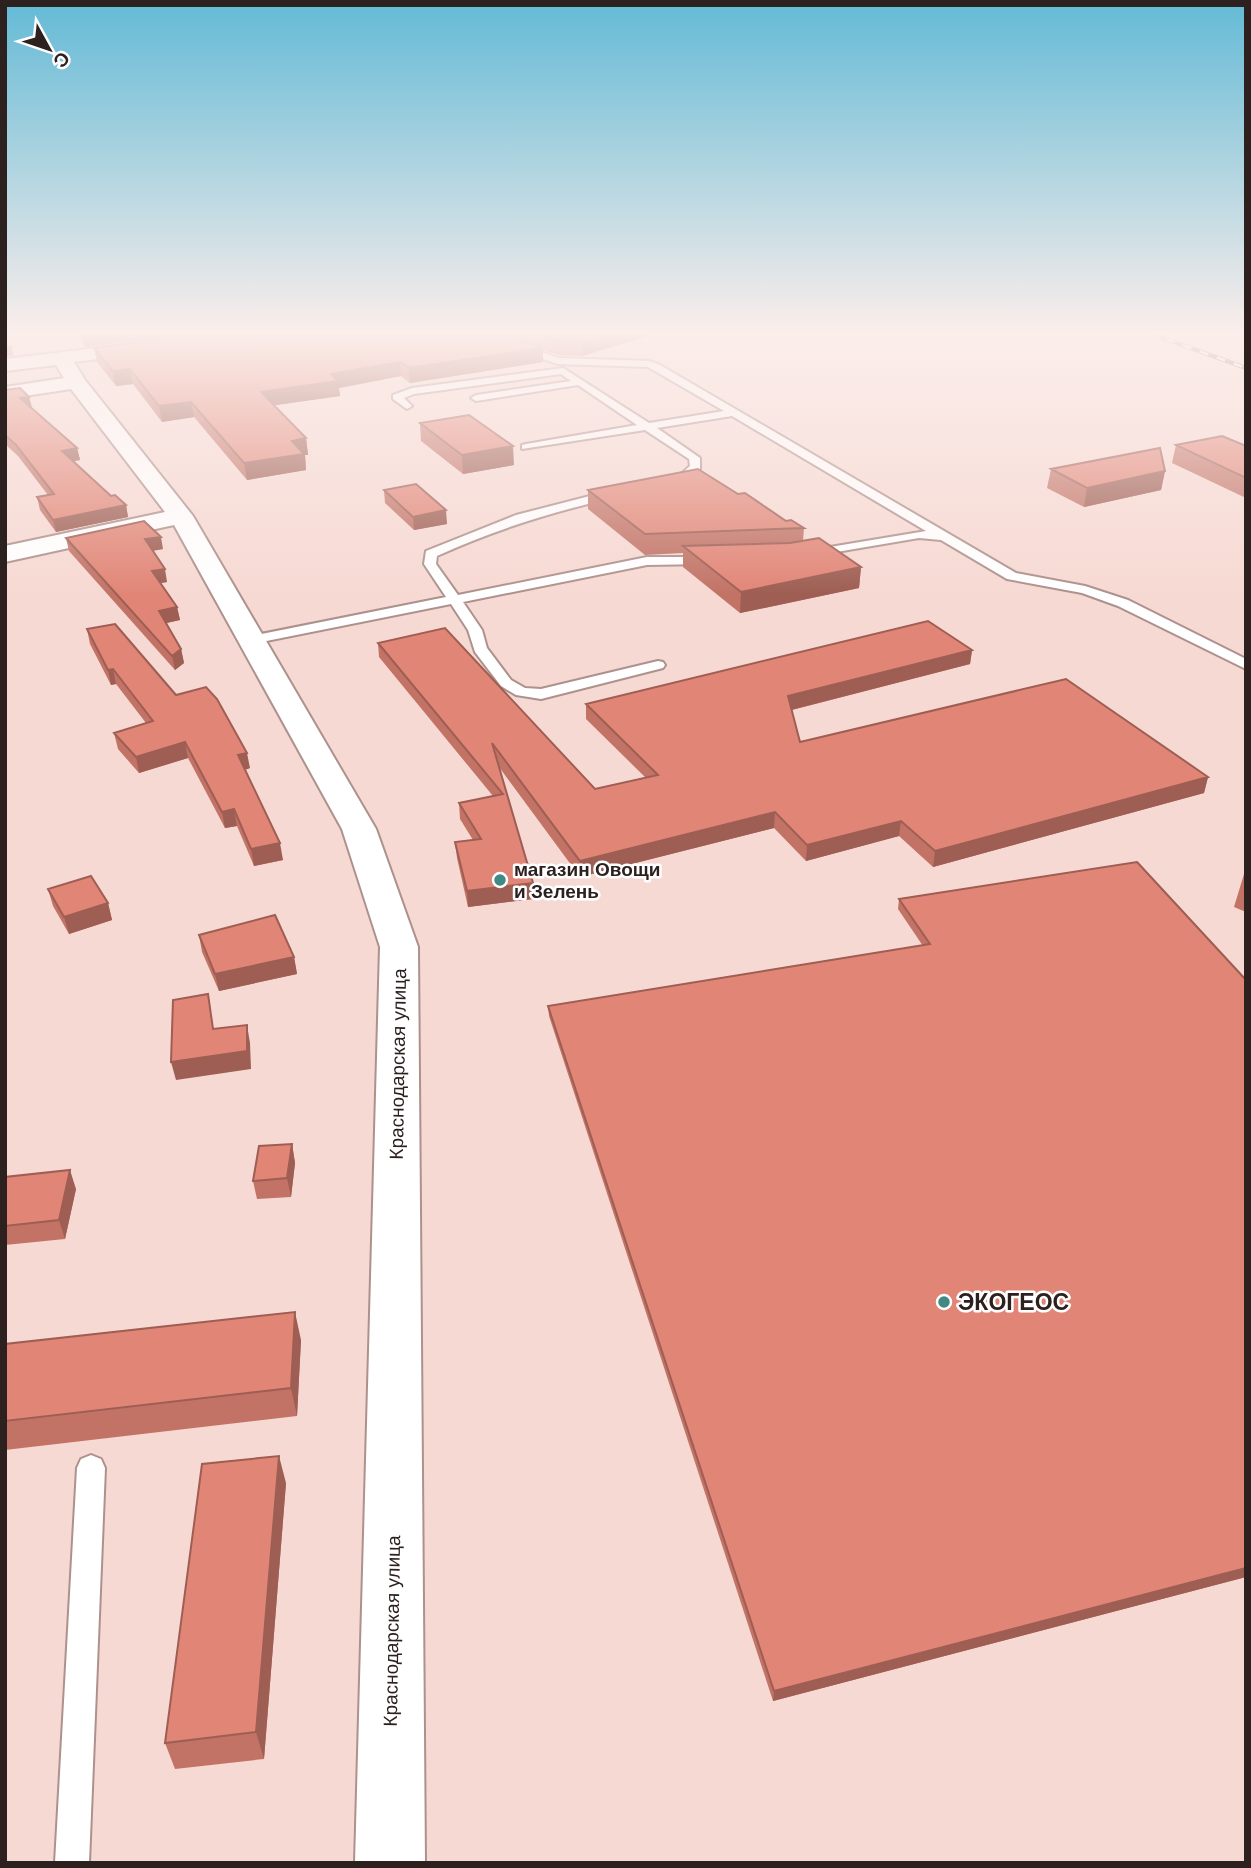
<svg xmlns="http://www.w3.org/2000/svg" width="1251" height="1868" font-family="Arial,sans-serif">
<rect width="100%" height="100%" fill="#f7d9d3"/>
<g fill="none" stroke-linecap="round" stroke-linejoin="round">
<defs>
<path id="service" d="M466,333H479L559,358L649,361L660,365L1016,573L1085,586L1128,600L1246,659V669L1118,606L1082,593L1007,579L941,540L919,538L807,557V551L812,550L926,531L732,416L657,428L700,458V469C690,478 679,486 666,484V480L680,475L690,466L689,459L645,430L522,449V445L526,444L637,425L578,385L476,401L471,398L476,395L571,381L561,374L414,394L404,398L412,406L407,409L393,399V395L412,388L563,368L649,423L724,411L648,367L558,364Z
M613,490L617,491V497C555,511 496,529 437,556L436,564L458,595L647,557H713L714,560L708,564L647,565L463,602L482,630L487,648L511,680L525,688L541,689L658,661L663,662L665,665L663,668L541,699L516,695L501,686L475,652L468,630L451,604L251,644L244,640L251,636L446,597L424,564L426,551L516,515Z
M91,1455L101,1459L105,1468L89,1863H55L77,1468L81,1459Z"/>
<path id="minor" d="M146,342L155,348L153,352L74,362L85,380L193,516L376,829L418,947L425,1863H355L380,947L342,829L174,525L5,562V546L165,512L71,389L5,399V387L64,378L56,365L5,371V359Z"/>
</defs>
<!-- service casing -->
<use href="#service" stroke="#ad918c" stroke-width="4"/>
<!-- minor casing -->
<use href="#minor" stroke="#ad918c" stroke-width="4"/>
<!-- service -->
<use href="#service" fill="#fff" fill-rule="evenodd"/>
<!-- minor -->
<use href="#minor" fill="#fff" fill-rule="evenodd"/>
<defs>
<path id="rail" d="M1149,333L1246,368"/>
</defs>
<!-- rail casing -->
<use href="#rail" stroke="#5e4e4b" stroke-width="4.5"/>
<!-- rail -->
<use href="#rail" stroke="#fff" stroke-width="2.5" stroke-dasharray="9" stroke-linecap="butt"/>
</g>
<!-- wall -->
<path fill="#c27366" d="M79,332H211L85,347L81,342Z
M219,332H661L582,356L559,355L543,350V362L410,383L401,376L339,388L340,396L274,405L306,438L308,455H305L306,470L247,480L194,417L162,422L133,384L116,386L97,362L94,348Z
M5,390L29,397L32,408H31L77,448L80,460L73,461L111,496L126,505L128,517L56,532L40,510L37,497L48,495L18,456L5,444Z
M420,423L514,465L463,474L421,441Z
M1176,445L1246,446V498L1172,463Z
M1051,469L1165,471L1161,490L1084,507L1047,488Z
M384,490L447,524L414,530L385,503Z
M588,490L738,494L786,521L804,528L803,541L861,567L859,588L740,613L683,567V553L645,555L588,509Z
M66,538L163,549L153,551L167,582L161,583L177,607L180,620L166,623L181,649L184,663L175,670L69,551Z
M87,629L176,695L250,768L245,770L283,860L254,866L237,826L225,828L188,758L139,773L118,749L114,733L146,723L116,684L111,685L90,644Z
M378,643L595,789L646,778L586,719V704L972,650L970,664L792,710L800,742L1208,777L1204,793L933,867L899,836L806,861L774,828L580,877L499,767L533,883V899L468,907L457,858L455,842L473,840L460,819L459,803L493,796L379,657Z
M1246,873V912L1234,907L1244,874Z
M48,889L108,903L112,920L69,934L53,906Z
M899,899L1246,980V1577L773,1701L549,1016L548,1006L923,946L898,909Z
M199,935L294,957L297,974L219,991L202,952Z
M292,1144L295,1163L291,1197L257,1199L253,1181Z
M5,1177L76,1189L65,1239L5,1245Z
M301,1340L297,1416L5,1450V1344Z
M286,1483L264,1759L175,1769L165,1743Z"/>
<!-- shaded-wall -->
<path fill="#9e5e53" d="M87,332H211L85,347L82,333Z
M614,332H661L582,356V342Z
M11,345L13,355L5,357V346Z
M543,348V362L410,383L409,368Z
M400,362L401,376L339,388L340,396L263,407L261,392L331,374Z
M130,369L133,384L116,386L113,371Z
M29,397L32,408L22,409L20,398Z
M191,402L194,417L162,422L159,406Z
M306,438L308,455H305L306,470L247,480L244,463L292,441Z
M513,446L514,465L463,474L462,455Z
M77,448L80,460L64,463L62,451Z
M1165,471L1161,490L1084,507L1087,488Z
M126,505L128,517L56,532L53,520Z
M446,510L447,524L414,530L413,517Z
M161,537L163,549L148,551L145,539Z
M861,567L859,588L740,613L741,592Z
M165,569L167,582L155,584L152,571Z
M177,607L180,620L162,624L159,611Z
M181,649L184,663L175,670L172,656Z
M972,650L970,664L787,711L788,696Z
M113,669L116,684L111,685L108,670Z
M185,742L188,758L139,773L136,757Z
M247,753L250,768L241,771L238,755Z
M1208,777L1204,793L933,867L935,851Z
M234,809L237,826L225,828L222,812Z
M775,812L774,828L580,877V861Z
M901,821L899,836L806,861L807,845Z
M280,843L283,860L254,866L251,849Z
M533,883V899L468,907L467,891Z
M108,903L112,920L69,934L64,917Z
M294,957L297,974L219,991L215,974Z
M247,1025L250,1043L251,1069L176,1080L171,1062Z
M292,1144L295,1163L291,1197L287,1178Z
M70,1170L76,1189L65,1239L59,1220Z
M295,1312L301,1340L297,1416L291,1388Z
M279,1456L286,1483L264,1759L256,1732Z
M1246,1568V1577L773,1701L774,1691Z"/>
<!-- building -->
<path fill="#e18677" stroke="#9e5e53" stroke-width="2" d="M220,332H497L543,348L409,368L400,362L331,374L338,381L261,392L306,438L292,441L304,454L244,463L191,402L159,406L130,369L113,371L94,348Z
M531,332H614L582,342L559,341Z
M20,388L29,397L20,398L77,448L62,451L111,496L115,495L126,505L53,520L37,497L54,494L16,445L5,435V390Z
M469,415L513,446L462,455L420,423Z
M1222,436L1246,446V478L1176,445Z
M1160,448L1165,471L1087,488L1051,469Z
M698,469L738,494L745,493L786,521L791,520L804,528L645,534L588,490Z
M416,484L446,510L413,517L384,490Z
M144,521L161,537L145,539L165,569L152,571L177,607L159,611L181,649L172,656L66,538Z
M819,538L861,567L741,592L683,546L790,543Z
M928,621L972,650L788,696L800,742L1066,679L1208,777L935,851L901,821L807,845L775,812L580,861L492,743L533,883L467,891L455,842L481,839L459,803L503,794L378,643L445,628L595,789L658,775L586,704Z
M115,624L176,695L206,687L217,699L247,753L238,755L280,843L251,849L234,809L222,812L185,742L136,757L114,733L153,721L113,669L108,670L87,629Z
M1137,862L1246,980V1568L774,1691L548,1006L930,944L899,899Z
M91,876L108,903L64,917L48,889Z
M275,915L294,957L215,974L199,935Z
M208,994L213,1029L247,1025V1051L171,1062L173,1000Z
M292,1144L287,1178L253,1181L259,1146Z
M70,1170L59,1220L5,1226V1177Z
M295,1312L291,1388L5,1421V1344Z
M279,1456L256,1732L165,1743L202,1464Z"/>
<!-- sky -->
<linearGradient id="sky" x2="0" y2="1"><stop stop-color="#63bad6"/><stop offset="0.56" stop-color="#fbeeeb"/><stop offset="1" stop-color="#fbeeeb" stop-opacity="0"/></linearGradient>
<rect width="1251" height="594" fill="url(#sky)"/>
<!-- markers -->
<g fill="#418984" stroke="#fff" stroke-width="2.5">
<circle cx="500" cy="880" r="7"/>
<circle cx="944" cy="1302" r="7"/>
</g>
<g text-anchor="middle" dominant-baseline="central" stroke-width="5" stroke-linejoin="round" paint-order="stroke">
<!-- poi labels -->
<g font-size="19" font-weight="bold" fill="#2c211f" stroke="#fff" text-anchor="start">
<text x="514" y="869">магазин Овощи<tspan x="514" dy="22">и Зелень</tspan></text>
</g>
<!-- street labels -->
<g font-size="19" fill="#2c211f" stroke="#fff">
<text transform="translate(398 1064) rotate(-89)">Краснодарская улица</text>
<text transform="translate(392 1631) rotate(-89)">Краснодарская улица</text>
</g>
<!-- near-poi labels -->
<g font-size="23" font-weight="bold" fill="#2c211f" stroke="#fff" text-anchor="start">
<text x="958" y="1302">ЭКОГЕОС</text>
</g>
</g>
<!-- border -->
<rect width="1251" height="1868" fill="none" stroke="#2c211f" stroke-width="14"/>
<!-- north arrow -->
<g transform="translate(49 49) rotate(130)" stroke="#ffffff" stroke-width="5" paint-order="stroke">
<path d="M0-5L12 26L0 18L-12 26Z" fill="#2c211f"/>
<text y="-10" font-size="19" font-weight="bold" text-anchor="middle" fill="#2c211f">С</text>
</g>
</svg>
